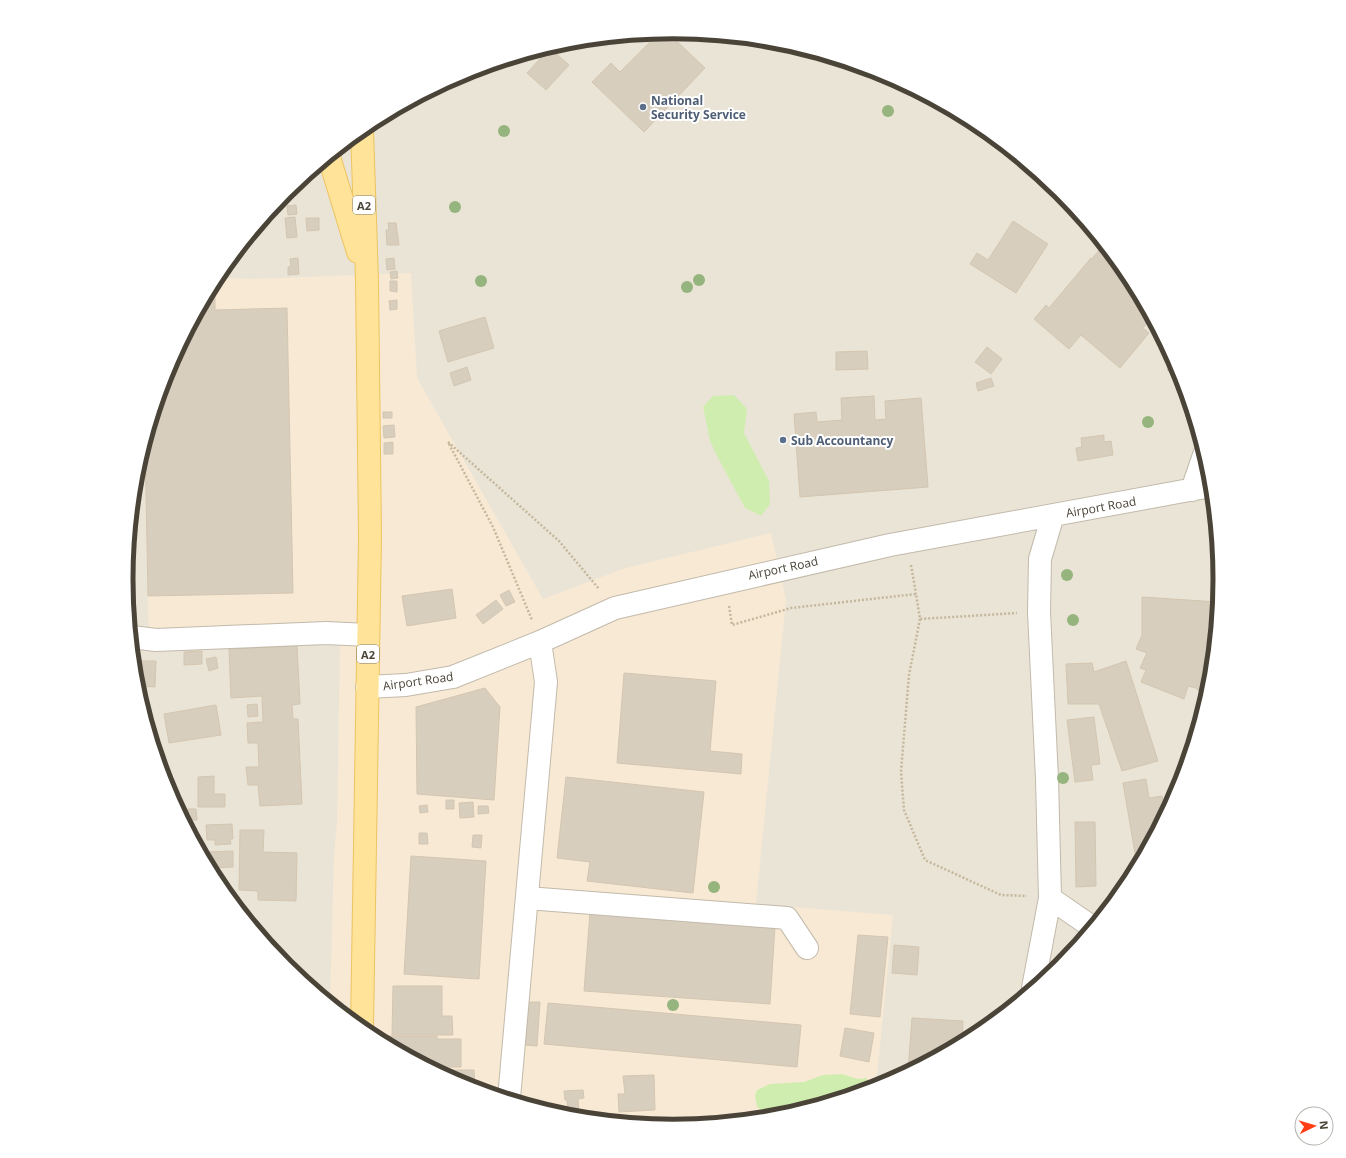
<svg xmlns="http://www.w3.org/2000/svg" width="1346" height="1158" font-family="'Open Sans',sans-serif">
<rect width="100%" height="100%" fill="#f6f2e9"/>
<!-- residential -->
<path fill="#eae4d7" d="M128 579a545 545 0 1 1 1090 0a545 545 0 1 1-1090 0Z"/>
<!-- commercial -->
<path fill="#f8e9d4" d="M411,273L417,378L543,599L625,568L771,533L786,600L756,904L893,915L876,1086L779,1116L673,1126L566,1115L463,1084L369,1034L330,1002L334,855L337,823L340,643L149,644L144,447L168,369L217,278L253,279Z"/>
<!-- green -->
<path fill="#d0edb0" d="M734,395L747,409L744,433L769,481L770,504L761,516L745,508L717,456L710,441L703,407L713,396Z
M842,1074L858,1079L867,1078V1089L779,1116H771L757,1107L755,1096L757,1090L770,1084L804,1082L823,1075Z"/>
<!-- building -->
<path fill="#d8cebe" stroke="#d4c6b0" d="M668,33L705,68L644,132L592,82L611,63L620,72L658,34Z
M550,48L569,65L546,90L527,73Z
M293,186L294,197L286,198V193Z
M296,205L297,214L288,215L287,206Z
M295,217L297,237L287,238L285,218Z
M306,218H319V230L307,231Z
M1013,221L1048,244L1016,293L970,264L977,253L988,260Z
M388,223H396L399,245H387L386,230H389Z
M1103,245L1128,275L1151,318L1143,328L1149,333L1120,368L1081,335L1069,349L1034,319L1046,305L1049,308L1091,258L1092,259Z
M298,258L299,274L288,275V267L291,266L290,259Z
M394,258L395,269L387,270L386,259Z
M397,271L398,278L391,279L390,272Z
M390,281H397V292L390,291Z
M215,282V310L287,308L293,593L148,596L145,445L168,369Z
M397,300V309L390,310L389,301Z
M485,317L494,348L448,362L439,331Z
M987,347L1002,359L991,374L975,362Z
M867,351L868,369L836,370V352Z
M1174,361L1178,370L1182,382L1167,370Z
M467,367L471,380L454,386L450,373Z
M991,378L994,386L978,391L976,383Z
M874,396L875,420L886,419L885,401L921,398L928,487L800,497L794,414L816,412L817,422L842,420L841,398Z
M383,412H392V418H383Z
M394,425L395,437L384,438L383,426Z
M1104,435V442L1111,441L1113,455L1078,461L1076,448L1082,447L1081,438Z
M393,442V454H384V443Z
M452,589L456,618L407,626L402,596Z
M509,590L515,602L506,606L500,595Z
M1142,597L1218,602L1209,686L1206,699L1196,688L1188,686L1184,699L1141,682L1146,670L1140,668L1147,653L1136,649L1142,635Z
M496,600L503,609L483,624L476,615Z
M297,646L300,704L292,705L293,719H298L302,804L260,806L258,785H248L246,767H259L258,743H248L247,723L263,722L262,696L231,698L229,649Z
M202,651V664L184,665V652Z
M216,657L218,668L209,671L206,659Z
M140,661H156L155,687L139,686Z
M1126,661L1158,761L1122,771L1099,704H1068L1066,664L1092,663L1094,672Z
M624,673L716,681L710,751L742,754L741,774L617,763Z
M485,688L500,707L494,800L417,794L416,707Z
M257,704L258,716L248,717L247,705Z
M216,705L221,735L169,743L164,714Z
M1094,717L1100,764L1091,765L1093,780L1075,782L1067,720Z
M214,776V794H225V807H198V777Z
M566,777L704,792L693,893L587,881L590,862L557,858Z
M1146,779L1149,798L1162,796L1165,813L1137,865L1123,783Z
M446,800H454V809H446Z
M473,802L474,817L460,818L459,803Z
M427,805L428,812L420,813L419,806Z
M478,806H488L489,813L478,814Z
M188,809H196L197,820H189Z
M1075,822H1095L1096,886L1076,887Z
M232,824L233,839H230L231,844L215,845V840H207L206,825Z
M240,830H264L263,852L297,853L296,901L258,900V891L239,890Z
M419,833H427L428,844H419Z
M473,835H482L481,848L472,847Z
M233,851V867L210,868L207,862V852Z
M411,856L486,861L479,979L404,974Z
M590,912L775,926L770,1004L584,991Z
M858,935L888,937L880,1017L850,1014Z
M894,945L919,947L917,975L892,973Z
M393,986H442V1016H452L453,1035H392Z
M527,1002H540L537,1046L525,1045Z
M548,1003L801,1025L797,1067L544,1044Z
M912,1018L963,1021L962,1042L908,1071Z
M845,1028L874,1033L869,1062L840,1056Z
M385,1036H437V1039H461V1067H432L385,1042Z
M437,1070H474L475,1088L463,1084Z
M654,1075L655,1110L619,1112L618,1094H625L623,1076Z
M583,1090L584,1098L578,1099L579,1116H568L567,1100H565L564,1091Z"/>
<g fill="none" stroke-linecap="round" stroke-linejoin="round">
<defs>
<path id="minor" d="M1192,490L1204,455
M132,637L156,640L326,633L368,635
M367,687L406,685L453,677L540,642L615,608L890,545L1211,486
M527,898L787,918L807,948
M1050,898L1092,927
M1033,988L1050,898L1047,779L1039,612L1040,559L1053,515
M509,1098L546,682L540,642"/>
<path id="major" d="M362,130L367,280L370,537L362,1028
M329,157L358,252"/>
</defs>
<!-- minor casing -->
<use href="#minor" stroke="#c2baab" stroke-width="24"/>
<!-- major casing -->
<use href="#major" stroke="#edc460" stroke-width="24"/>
<!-- path -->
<path stroke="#c5b79b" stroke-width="2.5" stroke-dasharray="2 2" stroke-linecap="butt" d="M448,442L559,541L599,589
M449,444L493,527L532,620
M911,565L916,594
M729,606L732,625L791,608L916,594L920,619L1017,613
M920,619L909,675L901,772L904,810L925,860L1001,895L1027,896"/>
<!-- minor -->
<use href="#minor" stroke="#fff" stroke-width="22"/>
<!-- major -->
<use href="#major" stroke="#ffe399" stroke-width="22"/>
</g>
<!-- trees -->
<g fill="#96b47d">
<circle cx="888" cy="111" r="6"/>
<circle cx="504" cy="131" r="6"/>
<circle cx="455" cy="207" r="6"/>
<circle cx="699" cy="280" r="6"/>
<circle cx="481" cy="281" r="6"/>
<circle cx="687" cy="287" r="6"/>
<circle cx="1148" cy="422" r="6"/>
<circle cx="1067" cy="575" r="6"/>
<circle cx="1073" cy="620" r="6"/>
<circle cx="1063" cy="778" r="6"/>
<circle cx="714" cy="887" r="6"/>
<circle cx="673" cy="1005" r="6"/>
</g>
<!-- markers -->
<g fill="#5c6f8a" stroke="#fff" stroke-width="1.5">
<circle cx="643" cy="107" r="4"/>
<circle cx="783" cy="440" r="4"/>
</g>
<g text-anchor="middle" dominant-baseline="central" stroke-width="4" stroke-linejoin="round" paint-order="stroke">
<!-- shield labels -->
<g fill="#fff" stroke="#807b73" stroke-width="1">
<rect x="353" y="196" width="22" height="18" rx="3"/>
<rect x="357" y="645" width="22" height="18" rx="3"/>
</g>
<g font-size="11" font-weight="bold" fill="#4a4337">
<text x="364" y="205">A2</text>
<text x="368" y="654">A2</text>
</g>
<!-- service labels -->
<g font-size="12" font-weight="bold" fill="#4e5e75" stroke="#fff" text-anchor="start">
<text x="651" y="100">National<tspan x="651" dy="14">Security Service</tspan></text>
<text x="791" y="440">Sub Accountancy</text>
</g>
<!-- street labels -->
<g font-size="12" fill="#4a4337" stroke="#fff">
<text transform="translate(1101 507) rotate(-10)">Airport Road</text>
<text transform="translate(783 568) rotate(-12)">Airport Road</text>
<text transform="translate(418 681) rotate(-8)">Airport Road</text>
</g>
</g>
<!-- crop -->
<path d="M0 0H1346V1158H0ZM133 579a540 540 0 1 1 1080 0a540 540 0 1 1-1080 0Z" fill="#fff" fill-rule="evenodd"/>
<path fill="none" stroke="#4a4337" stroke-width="5" d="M133 579a540 540 0 1 1 1080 0a540 540 0 1 1-1080 0Z"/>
<!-- north arrow -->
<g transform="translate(1314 1126) rotate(85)"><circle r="19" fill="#ffffff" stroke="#b7b4af"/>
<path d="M0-3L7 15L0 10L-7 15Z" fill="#ff3d17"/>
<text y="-6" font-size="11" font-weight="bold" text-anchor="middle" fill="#4a4337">N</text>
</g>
</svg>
